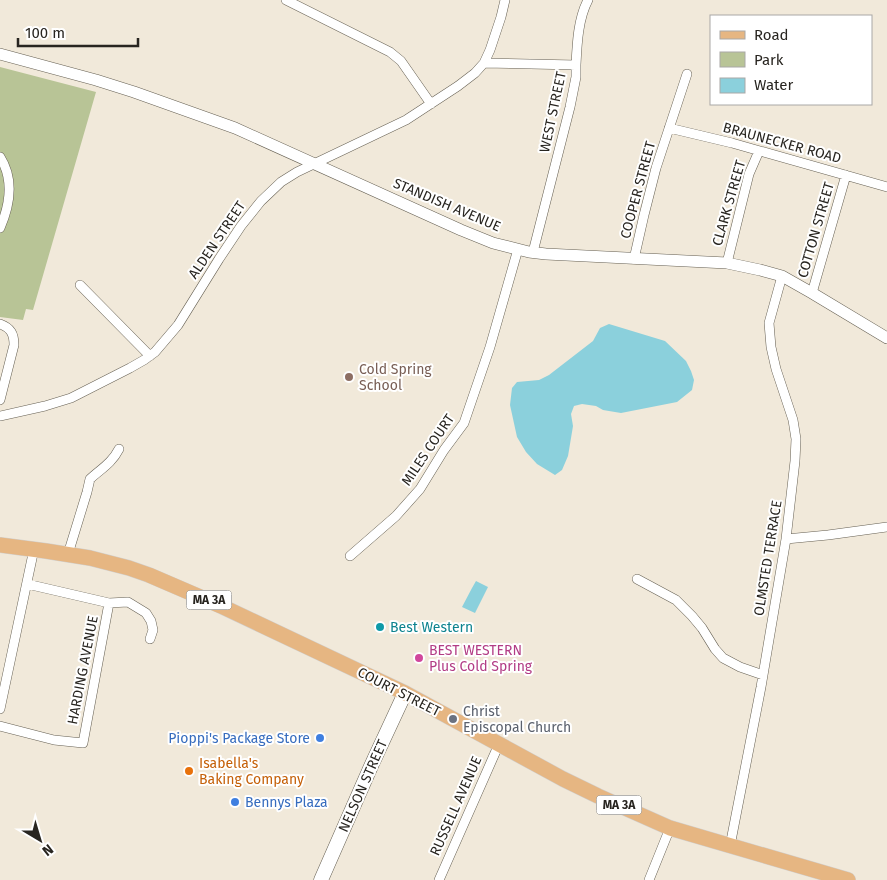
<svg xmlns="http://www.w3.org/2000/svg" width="887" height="880" font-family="'Fira Sans',sans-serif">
<rect width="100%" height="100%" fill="#f1e9da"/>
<!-- green -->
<path fill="#b8c496" d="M0,67L96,92L33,310L26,309L23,320L0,317Z"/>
<!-- water -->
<path fill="#8bd0dc" d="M609,324L665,341L686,361L691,371L694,380L692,390L677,402L621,413L603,410L596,406L582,404L574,406L571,414L573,426L568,456L562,470L555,475L537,464L526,452L517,437L510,405L512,388L517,382L539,380L549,375L593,341L600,328Z
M476,581L488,587L475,613L462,607L472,588Z"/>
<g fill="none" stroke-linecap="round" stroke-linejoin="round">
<defs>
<path id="minor" d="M286,0L390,52L401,61L431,104
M484,63L576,65V77L570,107L533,252
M576,65C577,44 578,19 588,0
M669,128L732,143L887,187
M0,157C14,179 10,205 0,228
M634,259L644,215L656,168L687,74
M727,263L749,174L759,151
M80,285L150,356
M812,293L846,175
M0,324C11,328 14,334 14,345L0,400
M0,416L45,406L71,398L130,368L144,360L155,352L178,325L219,259L241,226L261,201L281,182L297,172L406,120L458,86L475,73L484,63L490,50L501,17L505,0
M786,539L828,535L887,527
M68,554L87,492L90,479C101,469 112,463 119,449
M350,556L396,516L420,489L444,450L464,423L490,347L518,249
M637,579L676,600L692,616L702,628L715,649L723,658L740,667L763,675
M27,584L109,603L128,602L146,613L151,621L153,630L150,639
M0,709L34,549
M0,726L54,740L83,743L109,603
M730,846L761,687L786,539L795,461L796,439L793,420L776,369L771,347L769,323L782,276
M439,880L499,744
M649,880L670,828"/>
<path id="tertiary" d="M0,54L96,80L134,92L235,128L461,230L493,243L529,252L546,254L727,263L760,270L782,276L812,293L887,338"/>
<path id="secondary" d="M321,880L372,764L405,693"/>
<path id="primary" d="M0,545L46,551L90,558L129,568L149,575L221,606L405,693L563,779L598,796L670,828L848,880"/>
</defs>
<!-- minor casing -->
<use href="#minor" stroke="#666053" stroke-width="10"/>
<!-- tertiary casing -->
<use href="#tertiary" stroke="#666053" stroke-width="12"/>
<!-- secondary casing -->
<use href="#secondary" stroke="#666053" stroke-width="15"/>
<!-- primary casing -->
<use href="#primary" stroke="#d0cfce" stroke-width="16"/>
<!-- minor -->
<use href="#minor" stroke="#fff" stroke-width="9"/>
<!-- tertiary -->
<use href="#tertiary" stroke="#fff" stroke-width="11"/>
<!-- secondary -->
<use href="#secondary" stroke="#fff" stroke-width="14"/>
<!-- primary -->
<use href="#primary" stroke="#e6b682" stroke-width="15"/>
</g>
<!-- markers -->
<circle fill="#8d6e63" stroke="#fff" stroke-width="2" cx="349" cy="377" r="5"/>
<circle fill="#0f9aa8" stroke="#fff" stroke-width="2" cx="380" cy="627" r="5"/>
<circle fill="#d1479c" stroke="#fff" stroke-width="2" cx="419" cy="658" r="5"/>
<circle fill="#6b7280" stroke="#fff" stroke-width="2" cx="453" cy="719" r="5"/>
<g fill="#3f7fe0" stroke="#fff" stroke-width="2">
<circle cx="320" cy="738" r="5"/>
<circle cx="235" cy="802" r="5"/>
</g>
<circle fill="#e8710a" stroke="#fff" stroke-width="2" cx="189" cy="771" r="5"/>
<g text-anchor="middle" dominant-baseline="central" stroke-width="4" stroke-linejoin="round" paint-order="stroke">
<!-- shield labels -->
<g fill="#fff" stroke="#686663" stroke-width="1">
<rect x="186.5" y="590.5" width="45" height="19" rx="4"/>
<rect x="596.5" y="795.5" width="45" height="19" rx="4"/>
</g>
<g font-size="12" font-weight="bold" fill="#282520">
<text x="209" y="600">MA 3A</text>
<text x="619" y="805">MA 3A</text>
</g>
<!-- street labels -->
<g font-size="14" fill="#282520" stroke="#fff">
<text transform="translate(553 112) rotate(-78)">WEST STREET</text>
<text transform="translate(782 143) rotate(15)">BRAUNECKER ROAD</text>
<text transform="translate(638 190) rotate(-75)">COOPER STREET</text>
<text transform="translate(729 203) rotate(-74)">CLARK STREET</text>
<text transform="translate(447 205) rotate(23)">STANDISH AVENUE</text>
<text transform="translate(816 230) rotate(-74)">COTTON STREET</text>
<text transform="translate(217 240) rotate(-56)">ALDEN STREET</text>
<text transform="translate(428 450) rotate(-56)">MILES COURT</text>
<text transform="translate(768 558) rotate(-81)">OLMSTED TERRACE</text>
<text transform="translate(83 670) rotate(-79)">HARDING AVENUE</text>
<text transform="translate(399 692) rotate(27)">COURT STREET</text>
<text transform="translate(363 786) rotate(-66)">NELSON STREET</text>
<text transform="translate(456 806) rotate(-66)">RUSSELL AVENUE</text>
</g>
<!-- education labels -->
<g font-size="14" fill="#785e54" stroke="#fff" text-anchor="start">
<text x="359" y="369">Cold Spring<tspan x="359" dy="16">School</tspan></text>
</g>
<!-- culture labels -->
<g font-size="14" fill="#0d838f" stroke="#fff" text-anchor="start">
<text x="390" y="627">Best Western</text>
</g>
<!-- hotel labels -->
<g font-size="14" fill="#b23c85" stroke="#fff" text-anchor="start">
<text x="429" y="650">BEST WESTERN<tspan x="429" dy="16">Plus Cold Spring</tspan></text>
</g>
<!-- worship labels -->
<g font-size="14" fill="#5b616d" stroke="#fff" text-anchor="start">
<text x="463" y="711">Christ<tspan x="463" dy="16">Episcopal Church</tspan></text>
</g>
<!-- shop labels -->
<g font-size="14" fill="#366cbe" stroke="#fff" text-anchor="end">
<text x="310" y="738">Pioppi's Package Store</text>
<text x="245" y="802" text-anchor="start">Bennys Plaza</text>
</g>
<!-- food labels -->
<g font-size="14" fill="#c56008" stroke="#fff" text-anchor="start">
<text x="199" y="763">Isabella's<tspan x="199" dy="16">Baking Company</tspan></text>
</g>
</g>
<!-- legend -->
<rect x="710" y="15" width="162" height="90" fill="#ffffff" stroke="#a9a8a6"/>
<rect x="720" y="31" width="25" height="8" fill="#e6b682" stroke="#a9a8a6"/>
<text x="754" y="40" font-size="15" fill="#282520">Road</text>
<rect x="720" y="52" width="25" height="15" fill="#b8c496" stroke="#a9a8a6"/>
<text x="754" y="65" font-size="15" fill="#282520">Park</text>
<rect x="720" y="78" width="25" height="15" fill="#8bd0dc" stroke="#a9a8a6"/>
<text x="754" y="90" font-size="15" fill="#282520">Water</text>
<!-- north arrow -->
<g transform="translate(40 840) rotate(142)" stroke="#ffffff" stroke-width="4" paint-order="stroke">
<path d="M0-4L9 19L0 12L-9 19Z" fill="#282520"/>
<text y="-8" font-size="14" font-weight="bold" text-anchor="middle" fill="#282520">N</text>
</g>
<!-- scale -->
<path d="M18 38v8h120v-8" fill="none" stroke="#282520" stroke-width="2.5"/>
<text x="25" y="38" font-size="15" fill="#282520" stroke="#ffffff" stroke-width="4" paint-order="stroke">100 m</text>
</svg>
